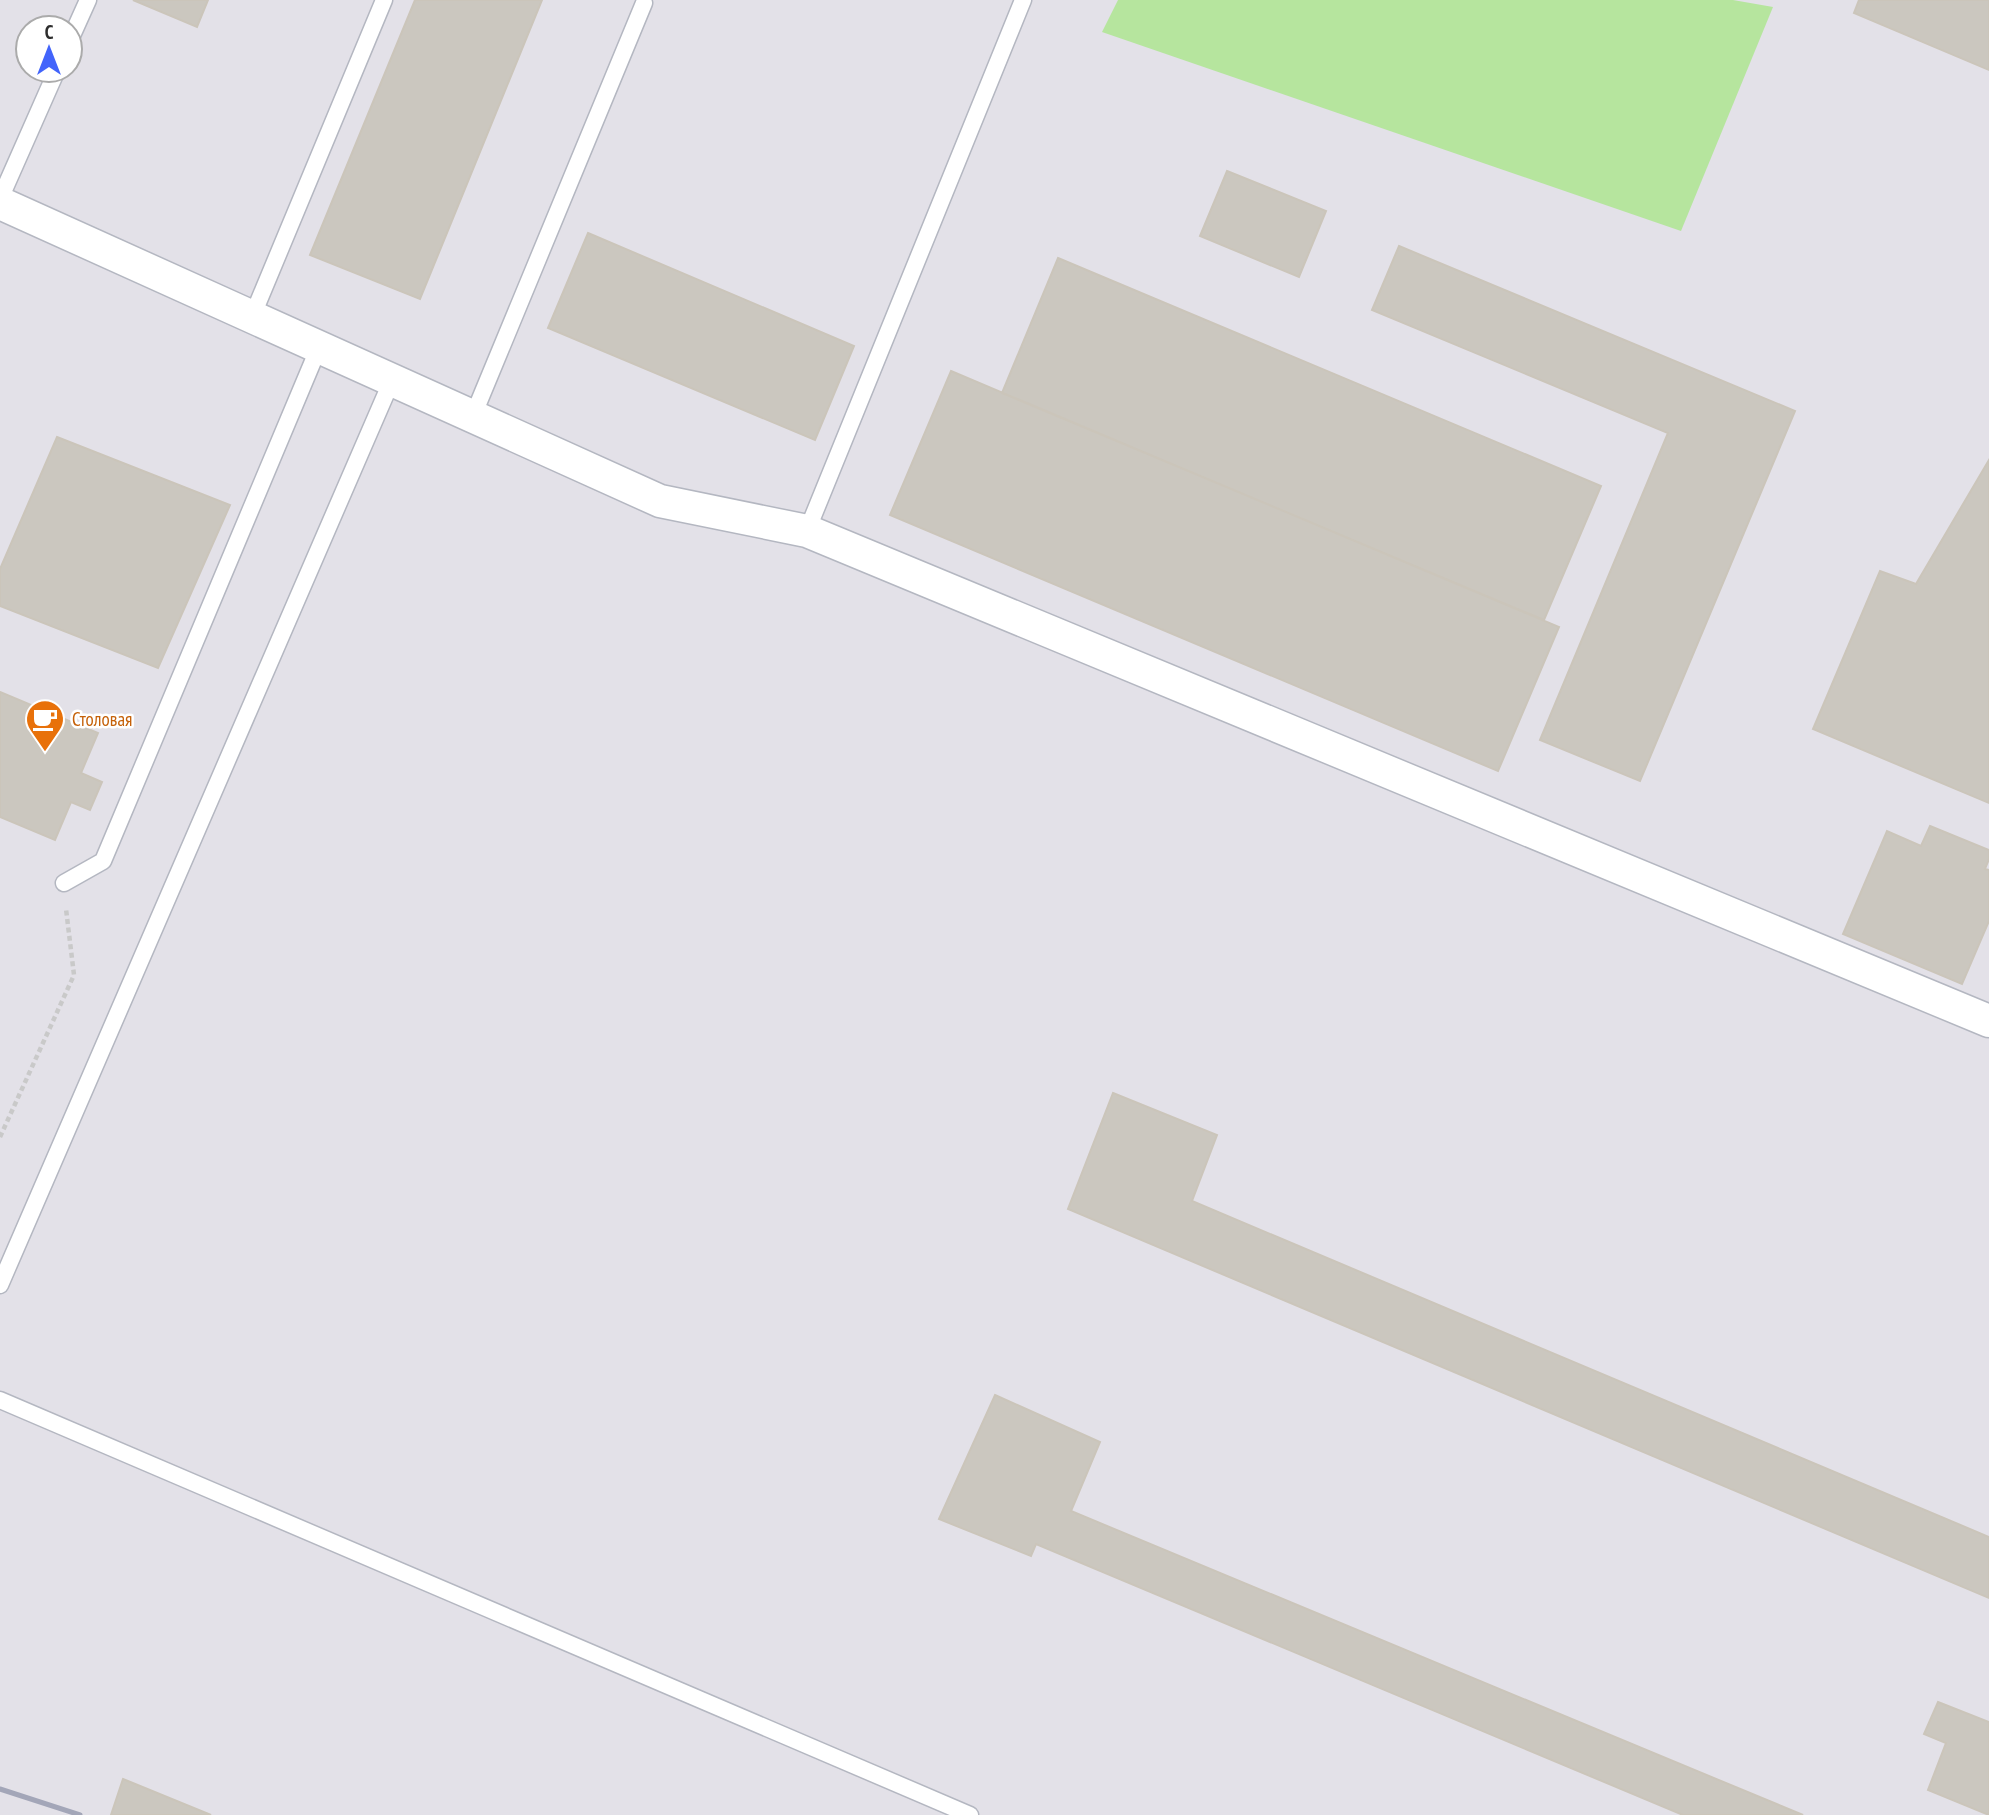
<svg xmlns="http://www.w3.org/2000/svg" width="1989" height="1815" font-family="'PT Sans Narrow',sans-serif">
<rect width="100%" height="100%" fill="#efe9e1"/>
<!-- industrial -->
<path fill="#e3e1e8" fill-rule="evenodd" d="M0,0H1989V1815H0ZM28,28H70V70H28Z"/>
<!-- green -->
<path fill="#b6e59e" d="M1118,0H1733L1773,7L1681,231L1102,32Z"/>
<!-- building -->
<path fill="#cbc7bf" stroke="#cbc5ba" stroke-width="2" d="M133,0H208L197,27Z
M415,0H542L420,299L310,255Z
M1859,0H1989V70L1854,13Z
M1227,171L1326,211L1299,277L1200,236Z
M588,233L854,346L815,440L548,328Z
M1399,246L1795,411L1640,781L1540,740L1668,433L1372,310Z
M1058,258L1601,486L1544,620L1002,393Z
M951,371L1559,627L1498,771L890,515Z
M57,437L230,505L158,668L0,606V569Z
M1989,460V803L1813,729L1880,571L1916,584Z
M0,692L98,733L81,773L102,782L90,810L71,802L55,840L0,817Z
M1930,826L1989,850V859L1985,869L1989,870V921L1962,984L1843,934L1887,831L1921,846Z
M1113,1093L1217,1135L1192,1201L1989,1537V1598L1068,1209Z
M995,1395L1100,1442L1071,1511L1803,1815H1683L1036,1544L1031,1556L939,1519Z
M1938,1702L1989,1722V1815L1928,1790L1946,1743L1924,1734Z
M123,1779L211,1815H111Z"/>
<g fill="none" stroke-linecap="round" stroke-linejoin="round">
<defs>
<path id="lane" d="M70,40L88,0
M0,199L57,70
M252,317L384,0
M473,416L644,3
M807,531L1023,0
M64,883L103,861L319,347
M0,1285L392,380
M0,1400L970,1815"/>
<path id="street" d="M0,203L660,501L807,531L1989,1021"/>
</defs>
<!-- lane casing -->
<use href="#lane" stroke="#b4b7c1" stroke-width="19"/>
<!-- street casing -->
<use href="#street" stroke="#b4b7c1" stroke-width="35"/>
<!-- path -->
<path stroke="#c9c9c9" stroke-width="4.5" stroke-dasharray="5 3.5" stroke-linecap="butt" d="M0,1137L74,975L66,909"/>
<!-- lane -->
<use href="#lane" stroke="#fff" stroke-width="16"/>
<!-- street -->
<use href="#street" stroke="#fff" stroke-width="32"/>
<!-- rail -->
<path stroke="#a3a6b8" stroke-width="5" d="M0,1789L80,1815"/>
</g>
<!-- icons -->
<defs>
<symbol id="cafe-pin" viewBox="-11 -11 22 30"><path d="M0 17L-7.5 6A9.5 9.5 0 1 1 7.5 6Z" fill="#e8710a" stroke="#fff"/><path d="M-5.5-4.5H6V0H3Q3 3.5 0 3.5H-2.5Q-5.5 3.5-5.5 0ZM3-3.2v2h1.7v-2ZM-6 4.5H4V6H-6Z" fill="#fff"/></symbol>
</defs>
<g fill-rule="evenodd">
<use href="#cafe-pin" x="23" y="697" width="44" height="60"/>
</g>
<g text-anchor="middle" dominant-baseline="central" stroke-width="5" stroke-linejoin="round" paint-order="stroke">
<!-- food labels -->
<g font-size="19" fill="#c56008" stroke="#fff" text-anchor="start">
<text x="72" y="719">Столовая</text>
</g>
</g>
<!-- north arrow -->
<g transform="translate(49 49)"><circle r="33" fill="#ffffff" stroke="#ababab" stroke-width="2"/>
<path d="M0-5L12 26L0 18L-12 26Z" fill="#4264fb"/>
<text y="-10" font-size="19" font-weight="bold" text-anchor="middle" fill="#2e2e2e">С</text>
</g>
</svg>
